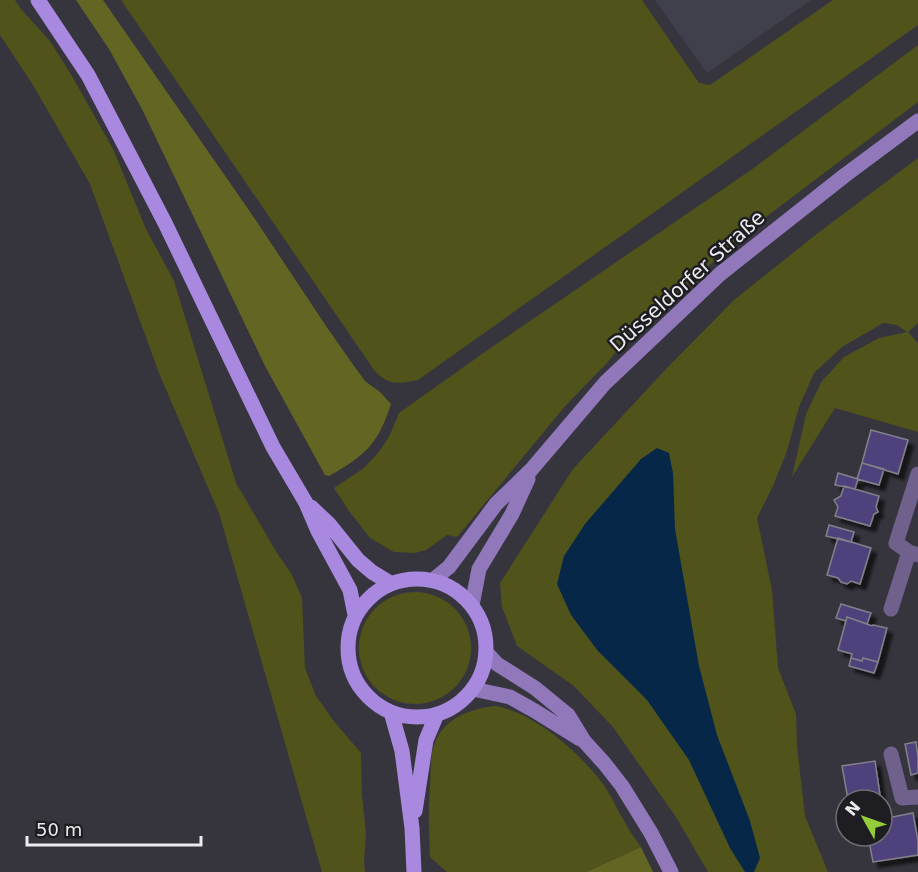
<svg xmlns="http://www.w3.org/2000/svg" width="918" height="872" font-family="'DejaVu Sans',sans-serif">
<defs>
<filter id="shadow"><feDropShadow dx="5.5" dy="5.5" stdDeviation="1.5" flood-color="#0009"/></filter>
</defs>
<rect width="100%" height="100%" fill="#36353d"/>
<!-- built -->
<path fill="#403f4c" d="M655,0H811L707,73Z"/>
<!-- green -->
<path fill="#50531a" d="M0,0H15L21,9L50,41L72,76L113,149L146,229L174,281L236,483L277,553L291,573L302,598L305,668L316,696L333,720L361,753L362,795L366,834L364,862L365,872H322L219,513L159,373L90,184L33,85L0,35Z
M121,0H642L699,83L710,85L833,0H918V25L418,380C398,384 388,386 374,370Z
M918,45V102L746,232L619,348L607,363L567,404L457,537L447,535L426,550L415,553L394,552L370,538L349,511L334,488L364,468L378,453L389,437L399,413L489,349L751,170Z
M918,158V323L908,332L918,343V432L835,408L792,477L806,414L822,381L844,357L879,338L907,332L897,325L883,323L842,347L814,373L799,407L787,451L773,486L757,518L772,590L778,668L796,714L797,746L805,816L828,872H708L676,817L613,727L574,686L517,646L502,607L500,583L573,469L666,369L734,300L818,233Z
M359 648a56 56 0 1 1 112 0a56 56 0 1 1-112 0Z
M494,706C533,711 583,755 605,787C612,797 617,809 623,819C628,829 635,838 641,847L586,872H447L430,857C429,833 428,810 430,787C431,774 430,756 434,745C443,719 469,709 494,706Z"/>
<!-- forest -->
<path fill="#626622" d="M76,0H103L255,219L326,326L354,366L365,381L380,392L391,404C378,444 366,455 329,476L325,475L265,366L143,111L109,49Z
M641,847L653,872H586Z"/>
<!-- water -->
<path fill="#062748" d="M657,448L669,453L673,473L675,529L699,666L717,735L750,821L760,858L754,872H745L730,848L689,760L647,700L598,651L571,615L557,584L564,556L585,524L641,459Z"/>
<!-- building -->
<path fill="#4f437b" stroke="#82818a" stroke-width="1.5" filter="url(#shadow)" d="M871,430L908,440L898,474L862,463Z
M862,463L884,469L879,485L857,479Z
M838,473L858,479L855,489L835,485Z
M844,486L879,496L876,507L878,512L874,514L870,526L835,516L838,507L834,500L841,496Z
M829,525L854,532L851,542L826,536Z
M838,538L871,548L860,584L851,581L847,584L841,582L838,578L827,575Z
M841,604L871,613L867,624L847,617L846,621L836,618Z
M847,617L872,626L873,625L887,628L878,662L863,658L862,661L851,658L852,654L838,650Z
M851,658L862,661L863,658L878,662L874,673L849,666Z
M916,742L918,757V773L911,775L905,744Z
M875,761L880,795L848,800L842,766Z
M913,813L918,841V855L873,862L868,836H882V819Z"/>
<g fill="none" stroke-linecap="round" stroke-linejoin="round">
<!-- street -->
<path stroke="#70618c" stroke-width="15" d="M918,474L896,543L909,552L918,555
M891,609L909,552
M891,754L902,798L918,797"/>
<!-- secondary -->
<path stroke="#9078bb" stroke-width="15" d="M433,580L449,567L496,504L531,470L605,383L720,274L844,176L918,121
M472,605L479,569L512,514L528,479
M486,652L497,664L535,688L568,715L584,741L604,763L622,786L651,833L671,872
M473,689L510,697L535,711L580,739"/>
<!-- primary -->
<path stroke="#a989df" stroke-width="15" d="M38,0L88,75L165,223L273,447L306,503L318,531L350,590L355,615
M311,507L329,524L358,560L372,572L390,583
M348 648a69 69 0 1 1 138 0a69 69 0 1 1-138 0Z
M391,712L402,751L412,828L414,872
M415,811L426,740L437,714"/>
</g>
<g text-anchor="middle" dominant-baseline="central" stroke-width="5" stroke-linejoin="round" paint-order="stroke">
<!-- street labels -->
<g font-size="20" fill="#ecebf0" stroke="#1e1d21">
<text transform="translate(687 281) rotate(-42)">Düsseldorfer Straße</text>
</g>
</g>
<!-- north arrow -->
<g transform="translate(864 818) rotate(310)"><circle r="28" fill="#1e1d21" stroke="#706f74" stroke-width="1.5"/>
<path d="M0-4.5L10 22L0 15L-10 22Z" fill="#95cc3a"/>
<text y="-9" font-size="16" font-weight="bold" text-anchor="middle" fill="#ecebf0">N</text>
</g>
<!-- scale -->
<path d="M27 836v9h174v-9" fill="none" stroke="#ecebf0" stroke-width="3"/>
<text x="36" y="836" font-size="18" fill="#ecebf0" stroke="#1e1d21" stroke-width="4.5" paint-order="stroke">50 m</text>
</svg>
